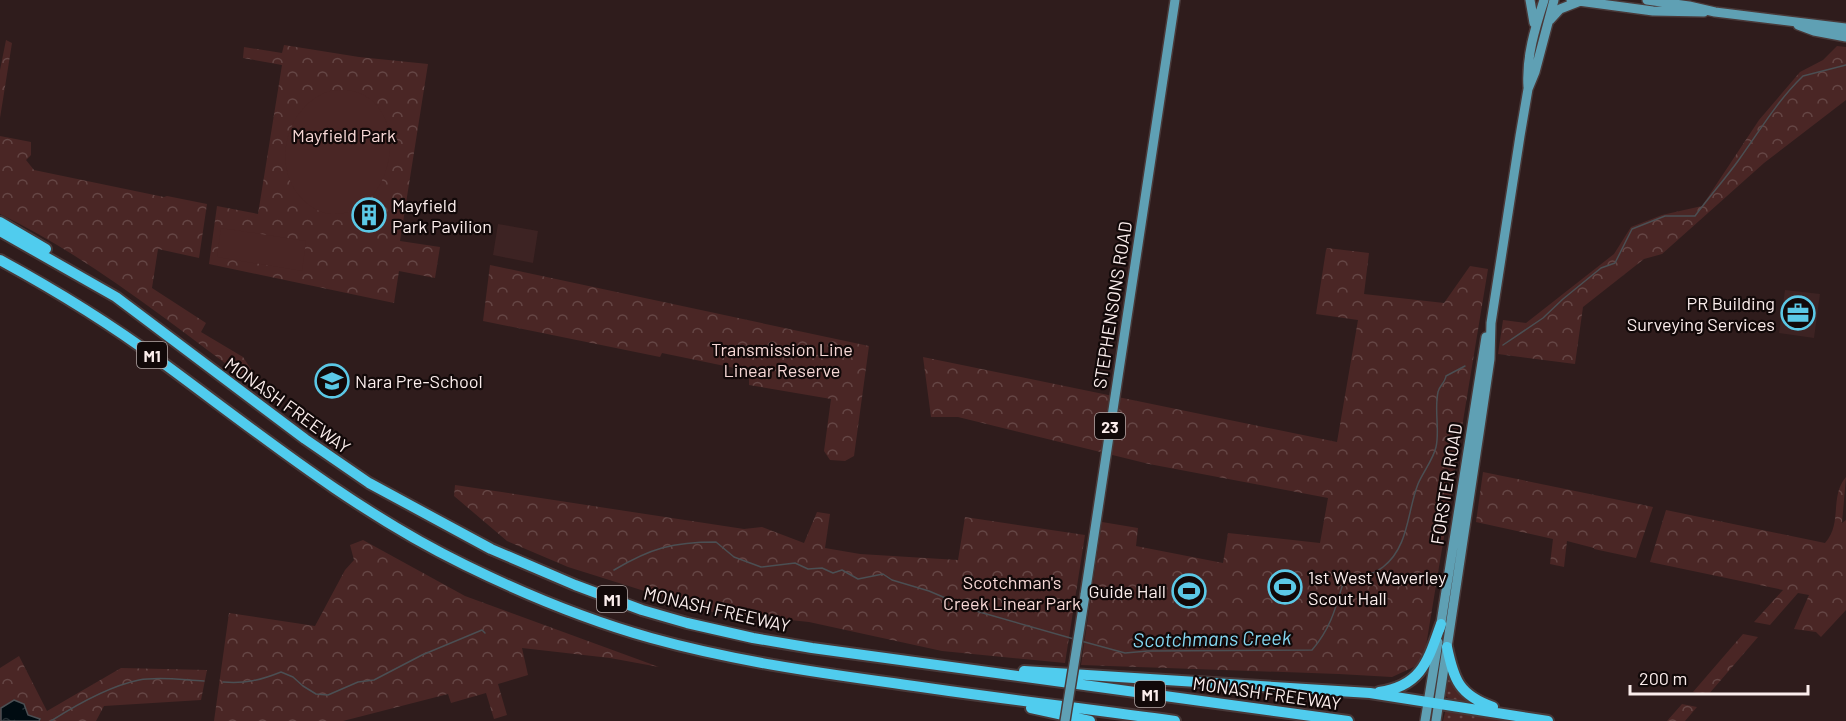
<svg xmlns="http://www.w3.org/2000/svg" width="1846" height="721" font-family="Barlow,sans-serif">
<defs>
<pattern id="grass-dots" width="8" height="8" patternUnits="userSpaceOnUse" patternTransform="scale(1.5)"><rect width="8" height="8" fill="#4a2625"/><path d="M2 2h.1M6 6h.1" fill="none" stroke="#654645" stroke-width="1.8" stroke-linecap="round"/></pattern>
<pattern id="forest-crowns" width="20" height="18" patternUnits="userSpaceOnUse" patternTransform="scale(1.5)"><rect width="20" height="18" fill="#4a2625"/><path d="M2 6a3 3 0 1 1 6 0M12 15a3 3 0 1 1 6 0" fill="none" stroke="#654645"/></pattern>
<pattern id="water-ripples" width="26" height="14" patternUnits="userSpaceOnUse" patternTransform="scale(1.5)"><rect width="26" height="14" fill="#000b11"/><path d="M2 4q2-2 4 0t4 0M15 11q2-2 4 0t4 0" fill="none" stroke="#262f34"/></pattern>
</defs>
<rect width="100%" height="100%" fill="#2f1c1c"/>
<!-- built -->
<path fill="#3d2323" d="M498,224L538,231L533,263L493,255Z
M1785,290L1820,294L1814,338L1779,333Z"/>
<!-- grass -->
<path fill="url(#grass-dots)" d="M1448,676L1474,702L1473,704L1448,698L1444,694Z
M1446,708L1527,721H1443Z"/>
<!-- forest -->
<path fill="url(#forest-crowns)" d="M6,40L12,43L0,118V70Z
M284,45L359,57L428,64L400,241L440,247L435,278L399,271L394,303L209,264L217,206L258,214L282,65L243,58L244,47L282,53Z
M1837,46L1846,47V100L1764,163L1662,254L1644,259L1583,307L1575,364L1498,354L1503,320L1526,323L1614,254L1631,227L1662,215L1702,206L1759,120L1800,72L1823,60Z
M0,136L31,142V155L26,160L34,170L164,197L167,196L207,204L199,258L158,249L152,288L206,323L201,332L243,357L255,375L252,383C170,323 91,258 0,214Z
M1327,248L1369,253L1364,294L1444,303L1470,266L1488,269L1426,646L1422,657L1416,666L1392,677L1339,674L1081,665L1102,522L1138,528L1136,546L1223,563L1228,533L1320,543L1328,498L1149,464L958,417H931L923,357L1337,442L1358,320L1316,314L1326,250Z
M490,265L869,346L854,456L845,461L830,460L824,451L831,399L749,385V371L662,353L660,357L483,321Z
M1483,472L1653,507L1636,558L1594,549V548L1567,541L1564,567L1550,564L1553,539L1476,522Z
M1846,477L1842,523L1846,520V610L1821,637L1816,632L1794,629L1809,595L1798,593L1770,625L1754,622L1783,590L1650,562L1666,510L1825,543C1843,523 1829,497 1846,477Z
M455,485L744,529L762,527L804,543L817,512L830,514L825,548L860,554L958,560L965,517L1085,535L1065,663L942,651L809,622L708,611L568,567L507,541L454,496Z
M363,540L465,596L659,667L610,658L522,648L528,675L498,684L507,715L494,719L486,693L451,703L448,694L343,721H214L229,613L315,626L345,570L354,560L350,545Z
M1743,634L1758,637L1708,695L1693,692Z
M19,656L47,711L121,668L207,670L201,700L104,706L96,721H0V668Z
M1682,704L1697,707L1685,721H1667Z"/>
<!-- pitch -->
<path fill="#4a2625" d="M333,90C339,91 346,89 352,91C414,104 395,218 331,214C320,213 311,207 303,200C269,166 287,102 333,90Z
M221,228L306,241L302,271L217,257Z"/>
<!-- water -->
<path fill="url(#water-ripples)" stroke="#4b4f53" stroke-width="1.5" d="M14,700L24,704L28,715L40,719L39,721H1V708Z"/>
<g fill="none" stroke-linecap="round" stroke-linejoin="round">
<!-- stream -->
<path stroke="#4b4f53" stroke-width="1.5" d="M1503,345L1543,318L1563,299L1601,268L1615,263L1632,229L1665,216H1695C1709,197 1725,179 1738,161C1759,132 1777,101 1803,76L1846,65
M614,570C651,548 673,542 716,542L734,557L761,567L795,563L808,569L822,568L833,573L842,570L858,579L883,574L892,580L929,591L976,611L1074,639
M1081,641L1125,653L1148,651L1312,650C1331,628 1336,607 1344,580C1358,577 1372,576 1383,567C1409,547 1407,512 1418,484C1423,472 1433,460 1436,447C1440,430 1434,410 1438,392C1439,386 1445,383 1446,376L1465,366
M223,682C245,684 261,680 281,672L293,677L303,686L316,694L328,695L358,682L374,680L422,655L482,630L485,633
M51,721C76,705 110,686 139,680C159,676 183,680 204,681"/>
<defs>
<path id="major" d="M1530,0L1534,23
M1571,0L1653,11L1704,12
M1647,0L1689,6L1715,12L1846,28
M1550,20L1560,9L1578,2
M1798,25L1814,31L1846,37
M1528,87C1526,57 1535,28 1544,0
M1085,595L1175,0
M1440,629L1486,337
M1425,721L1438,642
M1436,721L1480,427L1490,359L1491,323L1520,136L1528,89L1535,72L1554,0"/>
<path id="highway" d="M0,222L46,249
M0,231L116,297L305,439L369,483L491,549L575,585L642,610L687,623L753,638L812,648L1348,721
M0,260C55,290 109,323 159,360C257,432 354,511 465,565C524,594 587,620 651,638C730,660 812,672 893,683C987,697 1081,708 1175,721
M1447,647C1454,680 1459,695 1493,707
M1024,671L1370,693L1548,721
M1379,692C1422,686 1428,660 1441,624
M1031,708L1090,721"/>
</defs>
<!-- major casing -->
<use href="#major" stroke="#493939" stroke-width="12"/>
<!-- highway casing -->
<use href="#highway" stroke="#493939" stroke-width="14"/>
<!-- major -->
<use href="#major" stroke="#5fa0b4" stroke-width="9"/>
<!-- highway -->
<use href="#highway" stroke="#50ccee" stroke-width="10"/>
<defs>
<path id="major-bridge" d="M1065,721L1085,595"/>
</defs>
<!-- major-bridge casing -->
<use href="#major-bridge" stroke="#493939" stroke-width="12" stroke-linecap="butt"/>
<!-- major-bridge -->
<use href="#major-bridge" stroke="#5fa0b4" stroke-width="9"/>
</g>
<!-- icons -->
<defs>
<symbol id="building-ring" viewBox="-11 -11 22 22"><circle r="9.5" fill="#120909" stroke="#5bc8e6" stroke-width="1.5"/><path d="M-4-6H4V6H1V3H-1V6H-4ZM-2.5-4.3h1.7v1.8h-1.7ZM.8-4.3h1.7v1.8H.8ZM-2.5-1h1.7V.8h-1.7ZM.8-1h1.7V.8H.8Z" fill="#5bc8e6"/></symbol>
<symbol id="office-ring" viewBox="-11 -11 22 22"><circle r="9.5" fill="#120909" stroke="#5bc8e6" stroke-width="1.5"/><path d="M-6-3h4V-5.5h4V-3h4V5H-6ZM-1-4.5V-3h2v-1.5ZM-6 0V1H6V0Z" fill="#5bc8e6"/></symbol>
<symbol id="school-ring" viewBox="-11 -11 22 22"><circle r="9.5" fill="#120909" stroke="#5bc8e6" stroke-width="1.5"/><path d="M0-5L7-2L0 1L-7-2ZM-4 1L0 2.5L4 1V4Q0 6-4 4Z" fill="#5bc8e6"/></symbol>
<symbol id="stadium-ring" viewBox="-11 -11 22 22"><circle r="9.5" fill="#120909" stroke="#5bc8e6" stroke-width="1.5"/><path d="M0-5a6.5 5 0 1 0 0 10a6.5 5 0 1 0 0-10ZM-3.5-1.8h7v3.6h-7Z" fill="#5bc8e6"/></symbol>
</defs>
<g fill-rule="evenodd">
<use href="#building-ring" x="350" y="196" width="38" height="38"/>
<use href="#office-ring" x="1779" y="294" width="38" height="38"/>
<use href="#school-ring" x="313" y="362" width="38" height="38"/>
<use href="#stadium-ring" x="1266" y="568" width="38" height="38"/>
<use href="#stadium-ring" x="1170" y="572" width="38" height="38"/>
</g>
<g text-anchor="middle" dominant-baseline="central" stroke-width="4.5" stroke-linejoin="round" paint-order="stroke">
<!-- shield labels -->
<g fill="#120909" stroke="#b5a9a8" stroke-width="1.5">
<rect x="137" y="342" width="30" height="26" rx="4.5"/>
<rect x="1095" y="413" width="30" height="26" rx="4.5"/>
<rect x="597" y="586" width="30" height="26" rx="4.5"/>
<rect x="1135" y="681" width="30" height="26" rx="4.5"/>
</g>
<g font-size="16" font-weight="bold" fill="#fbedec">
<text x="152" y="355">M1</text>
<text x="1110" y="426">23</text>
<text x="612" y="599">M1</text>
<text x="1150" y="694">M1</text>
</g>
<!-- park labels -->
<g font-size="18" fill="#f7d8d6" stroke="#120909">
<text x="344" y="135">Mayfield Park</text>
<text x="782" y="349">Transmission Line<tspan x="782" dy="21">Linear Reserve</tspan></text>
<text x="1012" y="582">Scotchman's<tspan x="1012" dy="21">Creek Linear Park</tspan></text>
</g>
<!-- poi labels -->
<g font-size="18" fill="#fbedec" stroke="#120909" text-anchor="start">
<text x="392" y="205">Mayfield<tspan x="392" dy="21">Park Pavilion</tspan></text>
<text x="1775" y="303" text-anchor="end">PR Building<tspan x="1775" dy="21">Surveying Services</tspan></text>
<text x="355" y="381">Nara Pre-School</text>
<text x="1308" y="577">1st West Waverley<tspan x="1308" dy="21">Scout Hall</tspan></text>
<text x="1166" y="591" text-anchor="end">Guide Hall</text>
</g>
<!-- street labels -->
<g font-size="18" fill="#fbedec" stroke="#120909">
<text transform="translate(1112 305) rotate(-81)">STEPHENSONS ROAD</text>
<text transform="translate(288 405) rotate(36)">MONASH FREEWAY</text>
<text transform="translate(1446 484) rotate(-81)">FORSTER ROAD</text>
<text transform="translate(717 609) rotate(13)">MONASH FREEWAY</text>
<text transform="translate(1267 693) rotate(8)">MONASH FREEWAY</text>
</g>
<!-- water labels -->
<g font-size="20" font-style="italic" fill="#84d7f1" stroke="#120909">
<text transform="translate(1212 638) rotate(-1)">Scotchmans Creek</text>
</g>
</g>
<!-- scale -->
<path d="M1630 685v9h178v-9" fill="none" stroke="#fbedec" stroke-width="3"/>
<text x="1639" y="685" font-size="18" fill="#fbedec" stroke="#120909" stroke-width="4.5" paint-order="stroke">200 m</text>
</svg>
